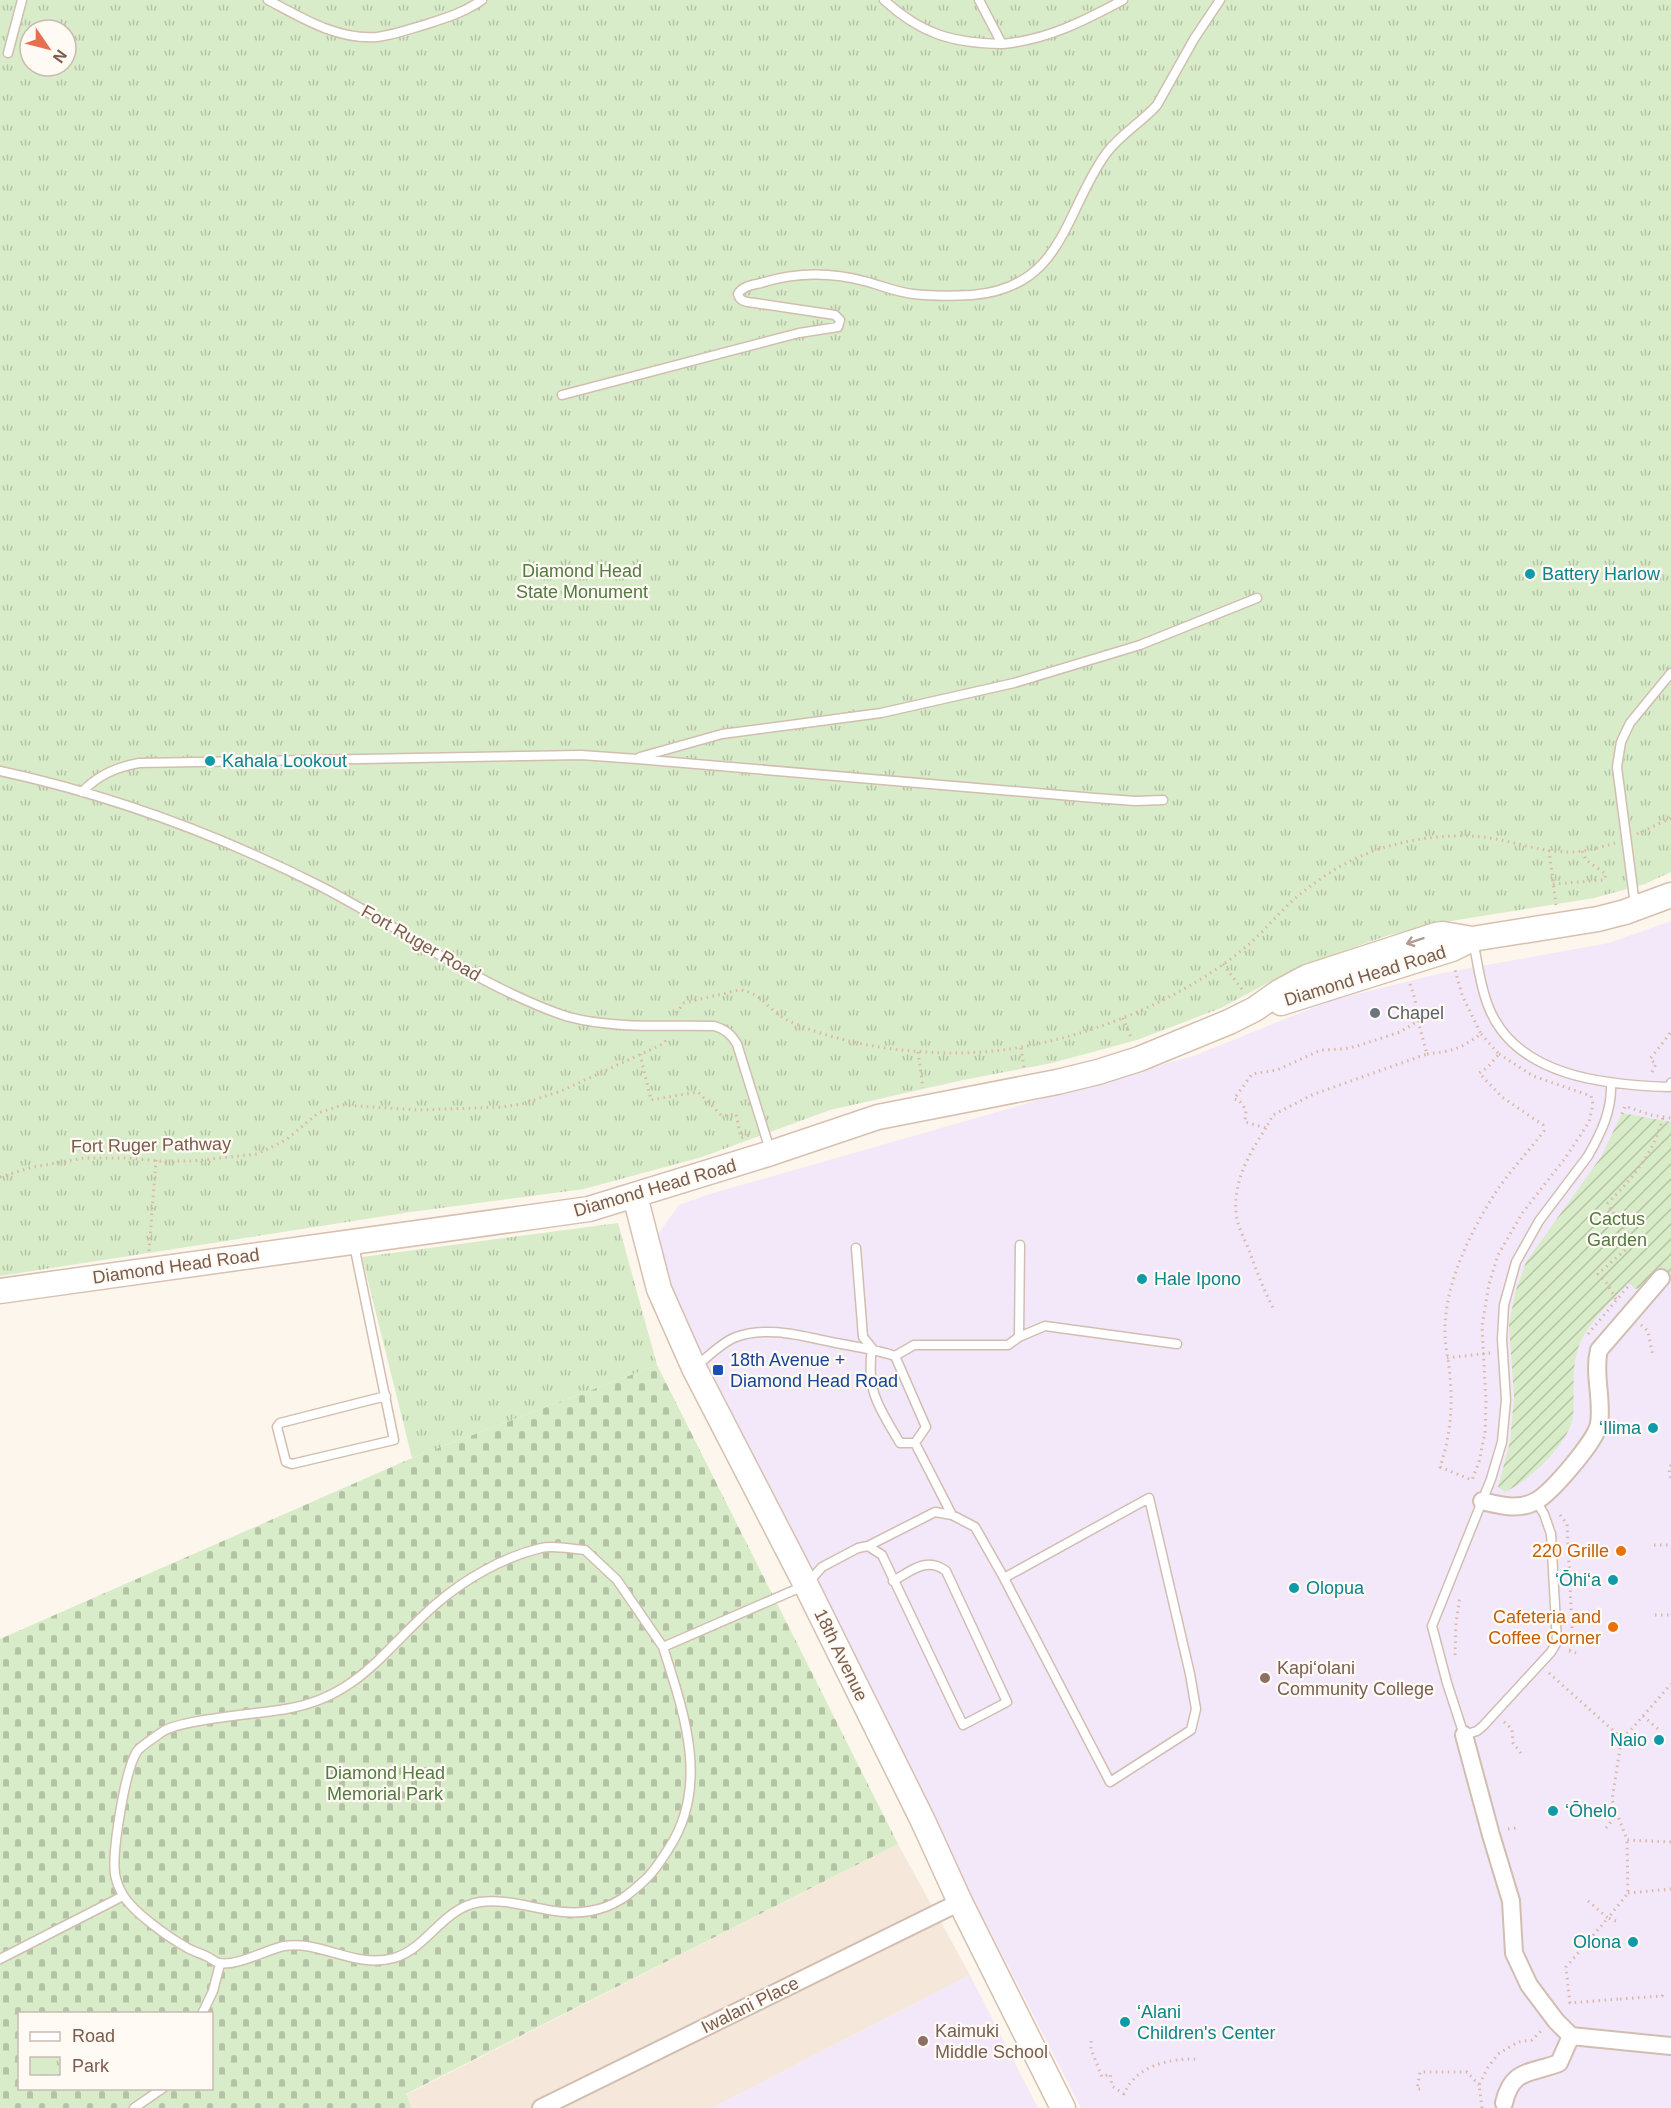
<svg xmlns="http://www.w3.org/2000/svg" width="1671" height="2108" font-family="Helvetica,sans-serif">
<defs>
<pattern id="cemetery-stones" width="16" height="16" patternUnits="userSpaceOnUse" patternTransform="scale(1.5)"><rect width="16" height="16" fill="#d8ecc9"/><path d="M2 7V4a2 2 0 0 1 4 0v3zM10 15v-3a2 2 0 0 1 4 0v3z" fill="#b4c2a5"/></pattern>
<pattern id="park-tufts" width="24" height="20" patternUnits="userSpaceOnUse" patternTransform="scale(1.5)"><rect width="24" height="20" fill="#d8ecc9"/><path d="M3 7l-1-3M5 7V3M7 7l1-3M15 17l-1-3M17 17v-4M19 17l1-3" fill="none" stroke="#b4c2a5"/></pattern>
<pattern id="garden-furrows" width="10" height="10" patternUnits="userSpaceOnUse" patternTransform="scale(1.5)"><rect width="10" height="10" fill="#d8ecc9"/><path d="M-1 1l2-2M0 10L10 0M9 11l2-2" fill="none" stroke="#b4c2a5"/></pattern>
</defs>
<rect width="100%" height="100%" fill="#fdf6ec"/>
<!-- residential -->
<path fill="#f5e8da" d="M898,1844L970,1975L712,2108H412L406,2095Z"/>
<!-- education -->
<path fill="#f3e8fa" d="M1671,921V2108H1081L664,1297L653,1241L679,1205L710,1194L1196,1055L1332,1000L1442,973L1609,943Z
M970,1975L1038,2108H712Z"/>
<!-- cemetery -->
<path fill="url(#cemetery-stones)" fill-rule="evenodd" d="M657,1365L898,1844L406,2094L412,2108H0V1639L412,1458ZM20,2014H212V2088H20Z"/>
<!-- park -->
<path fill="url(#park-tufts)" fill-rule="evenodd" d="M0,0H1671V872L1645,884L1594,898L1432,924L1383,937L1296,968L1221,1008L1137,1040L1052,1063L963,1080L830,1110L702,1157L584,1189L411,1212L0,1276ZM30,30H66V66H30Z
M618,1223L657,1365L412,1458L362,1257Z"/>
<!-- garden -->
<path fill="url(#garden-furrows)" d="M1622,1113L1671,1122V1273L1664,1282L1636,1289L1628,1283C1610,1304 1584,1325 1577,1352C1571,1373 1575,1395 1573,1416C1570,1443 1528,1482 1505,1492L1498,1487L1510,1442L1514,1397L1509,1325L1515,1293L1526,1262L1601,1157Z"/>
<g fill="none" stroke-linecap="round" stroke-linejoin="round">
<defs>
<path id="lane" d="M268,0C302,18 337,40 377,37C394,35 410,29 427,24C446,18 465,12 482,0
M884,0C921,34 952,43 1002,44
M979,0L1002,44C1047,40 1084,21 1123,0
M8,53L22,0
M562,395L799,333L838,327L840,320L835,315L755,303C747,302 740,302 738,294C742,286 753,285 761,283C796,272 830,272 864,281C880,285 896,292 913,294C931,296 953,296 972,295C1063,288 1064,213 1105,155C1119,135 1141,123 1157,105L1194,39L1220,0
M640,757L722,734L881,713L1014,683L1140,645L1257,598
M0,771C111,795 219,835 320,886C385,919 444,962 510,993C529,1002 549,1011 569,1017C614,1029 668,1025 714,1026C725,1029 731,1034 737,1044L770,1150
M82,792C98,775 116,767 139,763L581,755L637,759L1095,798L1135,801L1163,800
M1635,905L1617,767L1621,742L1630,723L1671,673
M1473,941C1478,963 1480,987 1489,1008C1517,1077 1606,1085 1669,1087L1671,1083
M354,1245L394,1440L292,1464L286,1462L277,1427L280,1423L386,1396
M856,1248L863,1337L872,1348C866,1392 879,1407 900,1443H915
M1019,1337L1045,1326L1177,1344
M695,1367C708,1357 722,1342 736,1337C767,1325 805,1337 836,1343C856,1347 875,1349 895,1356
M1536,1501L1544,1514L1551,1534L1557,1642L1551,1652L1483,1726L1477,1731L1464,1735L1447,1683L1432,1626L1491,1479L1502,1442L1506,1400L1502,1339L1504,1305L1516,1262L1539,1221L1588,1156C1601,1133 1612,1111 1611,1084
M952,1515L915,1443L926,1427L895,1356L914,1345H1008L1019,1337L1020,1245
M868,1546L935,1512L952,1515L975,1527L1004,1578L1006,1582L1110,1782L1191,1730L1196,1709L1190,1674L1149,1498L1004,1578
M663,1647L617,1580L585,1550C571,1549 554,1545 541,1548C503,1557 465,1579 436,1604C385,1648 359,1697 286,1709C259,1714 181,1719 162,1732C155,1737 144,1744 138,1750C125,1767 112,1852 115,1874C116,1880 120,1890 123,1895C133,1912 168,1937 186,1947C192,1951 200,1953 206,1956C211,1958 214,1962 219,1963C236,1967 268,1949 284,1946C321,1940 354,1969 394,1958C428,1948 442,1908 480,1902C517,1897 552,1918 590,1911C615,1907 630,1894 647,1878C656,1869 662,1859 669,1848C710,1785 684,1713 663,1647L806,1585L822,1567L858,1548L868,1546L882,1555L963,1725L1007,1702L946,1571C927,1556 911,1571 893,1581
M0,1959L123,1896
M202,2014L213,1991L220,1964
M134,2108L163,2088"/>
<path id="street" d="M1482,1501C1499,1505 1519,1511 1536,1501C1551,1493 1596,1441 1599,1424C1603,1400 1593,1373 1599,1350L1661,1278
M1464,1735L1491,1835L1511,1901L1514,1953L1529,1985L1556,2021L1571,2036L1671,2046
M1504,2103C1512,2068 1531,2074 1559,2063L1571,2036
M541,2108L960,1902"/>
<path id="secondary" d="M1281,1003L1452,949L1472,939L1598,919L1625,912L1671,895
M635,1196L659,1289L694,1368L806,1585L923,1821L960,1902L1063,2108
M0,1291L589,1209L771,1153L878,1117L1057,1082L1098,1072L1139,1059L1229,1022L1255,1009L1279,992L1307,977L1436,935L1443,934L1472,939"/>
</defs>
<!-- lane casing -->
<use href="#lane" stroke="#d1beb0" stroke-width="11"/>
<!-- street casing -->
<use href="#street" stroke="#d1beb0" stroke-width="20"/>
<!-- secondary casing -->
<use href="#secondary" stroke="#d6c0b0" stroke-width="27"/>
<!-- path -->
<path stroke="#d9b8a5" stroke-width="3" stroke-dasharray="1.5 4.5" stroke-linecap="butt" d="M1637,834L1671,818
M1549,850L1556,905
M1553,884L1604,880L1606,874L1586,860L1582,851
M1223,964L1244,992
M1410,984L1415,999L1418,1021L1400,1032L1357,1046L1344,1049L1321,1050L1277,1070L1252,1074L1234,1099L1239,1100L1246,1110L1245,1122L1266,1128L1273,1115L1314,1094L1427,1054L1418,1021
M676,1013L684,1003L739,990C760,991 769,1011 787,1020C837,1043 895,1052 950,1053C1046,1055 1167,1011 1242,950C1260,936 1274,918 1290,903C1320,876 1354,855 1393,845C1422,837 1453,834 1483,837C1516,841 1549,856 1582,851C1593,850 1604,846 1615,843
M1123,1018L1132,1040
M1481,1034L1499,1054
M1021,1048L1024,1068
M918,1052L923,1088
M640,1054L651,1100L698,1092L722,1116L736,1114L741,1138L752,1134
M1427,1054C1453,1051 1460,1049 1481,1034L1462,995L1455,970
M1499,1054L1533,1076L1591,1096L1593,1104L1589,1122L1566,1157L1523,1212L1498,1255L1489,1284L1482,1326L1486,1402L1485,1432L1479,1462L1472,1480L1440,1467C1450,1438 1453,1408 1450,1377C1449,1360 1444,1344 1445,1327C1446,1282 1470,1233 1494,1195C1508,1173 1528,1152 1544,1131L1543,1125L1502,1097L1479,1073L1488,1067Z
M1652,1072L1656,1064L1650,1059L1671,1032
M1622,1114L1625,1106L1651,1115L1671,1118
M1266,1128C1248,1155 1231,1185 1237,1219C1239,1229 1245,1240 1249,1250C1256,1270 1264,1290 1274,1310
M0,1177L33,1167L84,1158H128L160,1161H193L257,1154L286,1140L318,1113L343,1105L418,1110L502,1107L522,1104L561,1091L663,1044L667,1039
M149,1251L156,1160
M1616,1299L1606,1282L1598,1274L1634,1242L1607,1204C1633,1178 1654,1153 1663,1117
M1641,1325L1648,1331L1653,1357
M1588,1334L1630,1284
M1447,1358L1490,1353
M1671,1465L1669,1469L1671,1481
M1560,1515L1567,1524L1573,1647L1570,1650
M1654,1545H1671
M1655,1615H1671
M1569,1651L1576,1653
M1455,1655L1456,1623L1460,1596
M1549,1673L1616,1733L1622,1736L1629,1732L1671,1684
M1643,1716L1658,1729
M1504,1722L1512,1729L1513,1743L1523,1756
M1622,1736L1612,1800L1627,1840L1671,1842
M1606,1828L1617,1814
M1508,1829L1516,1828
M1628,1893L1671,1889
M1588,1901L1608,1918L1628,1893L1627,1840
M1616,1921L1608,1918L1566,1967L1570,2003L1619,1999
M1620,1999L1662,1996L1664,1991
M1091,2041V2049L1102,2077L1110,2074L1112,2086L1124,2094C1135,2066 1170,2058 1197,2059
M1420,2089H1417L1420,2072H1467L1479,2085
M1482,2108L1479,2085L1488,2067L1498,2054L1518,2042L1532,2040L1542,2030"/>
<!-- lane -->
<use href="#lane" stroke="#fff" stroke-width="8"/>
<!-- street -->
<use href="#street" stroke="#fff" stroke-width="16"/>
<!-- secondary -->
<use href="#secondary" stroke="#fff" stroke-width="24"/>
</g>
<!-- one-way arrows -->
<defs><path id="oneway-shaft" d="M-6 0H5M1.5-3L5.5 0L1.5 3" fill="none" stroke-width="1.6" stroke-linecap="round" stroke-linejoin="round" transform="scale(1.5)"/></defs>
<use stroke="#af9d94" href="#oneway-shaft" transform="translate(1415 941) rotate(162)"/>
<!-- markers -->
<g fill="#0f9aa8" stroke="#fffaf3" stroke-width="2">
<circle cx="1530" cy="574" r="6"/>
<circle cx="210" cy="761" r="6"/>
<circle cx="1142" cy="1279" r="6"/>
<circle cx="1653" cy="1428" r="6"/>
<circle cx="1613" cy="1580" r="6"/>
<circle cx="1294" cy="1588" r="6"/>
<circle cx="1659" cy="1740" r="6"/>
<circle cx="1553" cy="1811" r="6"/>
<circle cx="1633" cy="1942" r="6"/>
<circle cx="1125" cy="2022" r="6"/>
</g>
<circle fill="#6b7280" stroke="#fffaf3" stroke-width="2" cx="1375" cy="1013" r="6"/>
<rect fill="#1a4fb4" stroke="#fffaf3" stroke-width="2" x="712" y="1364" width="12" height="12" rx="3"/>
<g fill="#e8710a" stroke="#fffaf3" stroke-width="2">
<circle cx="1621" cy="1551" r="6"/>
<circle cx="1613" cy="1627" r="6"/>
</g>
<g fill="#8d6e63" stroke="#fffaf3" stroke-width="2">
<circle cx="1265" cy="1678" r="6"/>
<circle cx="923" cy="2041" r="6"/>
</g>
<g text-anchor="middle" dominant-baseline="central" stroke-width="4.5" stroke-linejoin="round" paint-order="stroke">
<!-- park labels -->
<g font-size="18" fill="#537a41" stroke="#fffaf3">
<text x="582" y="571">Diamond Head<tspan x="582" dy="21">State Monument</tspan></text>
<text x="1617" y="1219">Cactus<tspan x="1617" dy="21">Garden</tspan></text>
<text x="385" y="1773">Diamond Head<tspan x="385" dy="21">Memorial Park</tspan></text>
</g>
<!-- culture labels -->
<g font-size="18" fill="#0d838f" stroke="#fffaf3" text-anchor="start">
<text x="1542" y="574">Battery Harlow</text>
<text x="222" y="761">Kahala Lookout</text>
<text x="1154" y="1279">Hale Ipono</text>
<text x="1641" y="1428" text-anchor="end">ʻIlima</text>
<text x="1601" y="1580" text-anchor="end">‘Ōhi‘a</text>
<text x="1306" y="1588">Olopua</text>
<text x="1647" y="1740" text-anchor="end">Naio</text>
<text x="1565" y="1811">‘Ōhelo</text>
<text x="1621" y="1942" text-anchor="end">Olona</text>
<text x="1137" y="2012">‘Alani<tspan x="1137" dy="21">Children's Center</tspan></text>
</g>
<!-- street labels -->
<g font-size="18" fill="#7a5c4d" stroke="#fffaf3">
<text transform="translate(421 943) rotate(30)">Fort Ruger Road</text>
<text transform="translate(1365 976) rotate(-17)">Diamond Head Road</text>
<text transform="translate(151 1145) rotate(-1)">Fort Ruger Pathway</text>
<text transform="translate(655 1188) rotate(-16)">Diamond Head Road</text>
<text transform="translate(176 1266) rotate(-8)">Diamond Head Road</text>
<text transform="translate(841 1655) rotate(64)">18th Avenue</text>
<text transform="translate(750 2005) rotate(-26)">Iwalani Place</text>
</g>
<!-- worship labels -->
<g font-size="18" fill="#5b616d" stroke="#fffaf3" text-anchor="start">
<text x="1387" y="1013">Chapel</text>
</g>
<!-- transit labels -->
<g font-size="18" fill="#164399" stroke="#fffaf3" text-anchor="start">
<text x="730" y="1360">18th Avenue +<tspan x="730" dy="21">Diamond Head Road</tspan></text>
</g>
<!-- food labels -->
<g font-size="18" fill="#c56008" stroke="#fffaf3" text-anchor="end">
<text x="1609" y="1551">220 Grille</text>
<text x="1601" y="1617">Cafeteria and<tspan x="1601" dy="21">Coffee Corner</tspan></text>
</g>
<!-- education labels -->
<g font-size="18" fill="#785e54" stroke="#fffaf3" text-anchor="start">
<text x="1277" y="1668">Kapi‘olani<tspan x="1277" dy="21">Community College</tspan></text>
<text x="935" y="2031">Kaimuki<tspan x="935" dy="21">Middle School</tspan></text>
</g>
</g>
<!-- legend -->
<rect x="18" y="2012" width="195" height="78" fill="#fffaf3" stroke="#cabbb1" stroke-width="1.5"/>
<rect x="30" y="2032" width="30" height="9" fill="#ffffff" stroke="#cabbb1" stroke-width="1.5"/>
<text x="72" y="2042" font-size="18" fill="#7a5c4d">Road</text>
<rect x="30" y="2057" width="30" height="18" fill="url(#park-tufts)" stroke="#cabbb1" stroke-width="1.5"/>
<text x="72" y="2072" font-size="18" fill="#7a5c4d">Park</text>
<!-- north arrow -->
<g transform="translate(48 48) rotate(125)"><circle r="28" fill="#fffaf3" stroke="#cabbb1" stroke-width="1.5"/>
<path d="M0-4.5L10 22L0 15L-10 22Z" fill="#e76f51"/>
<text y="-9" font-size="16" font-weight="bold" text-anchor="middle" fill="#7a5c4d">N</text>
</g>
</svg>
